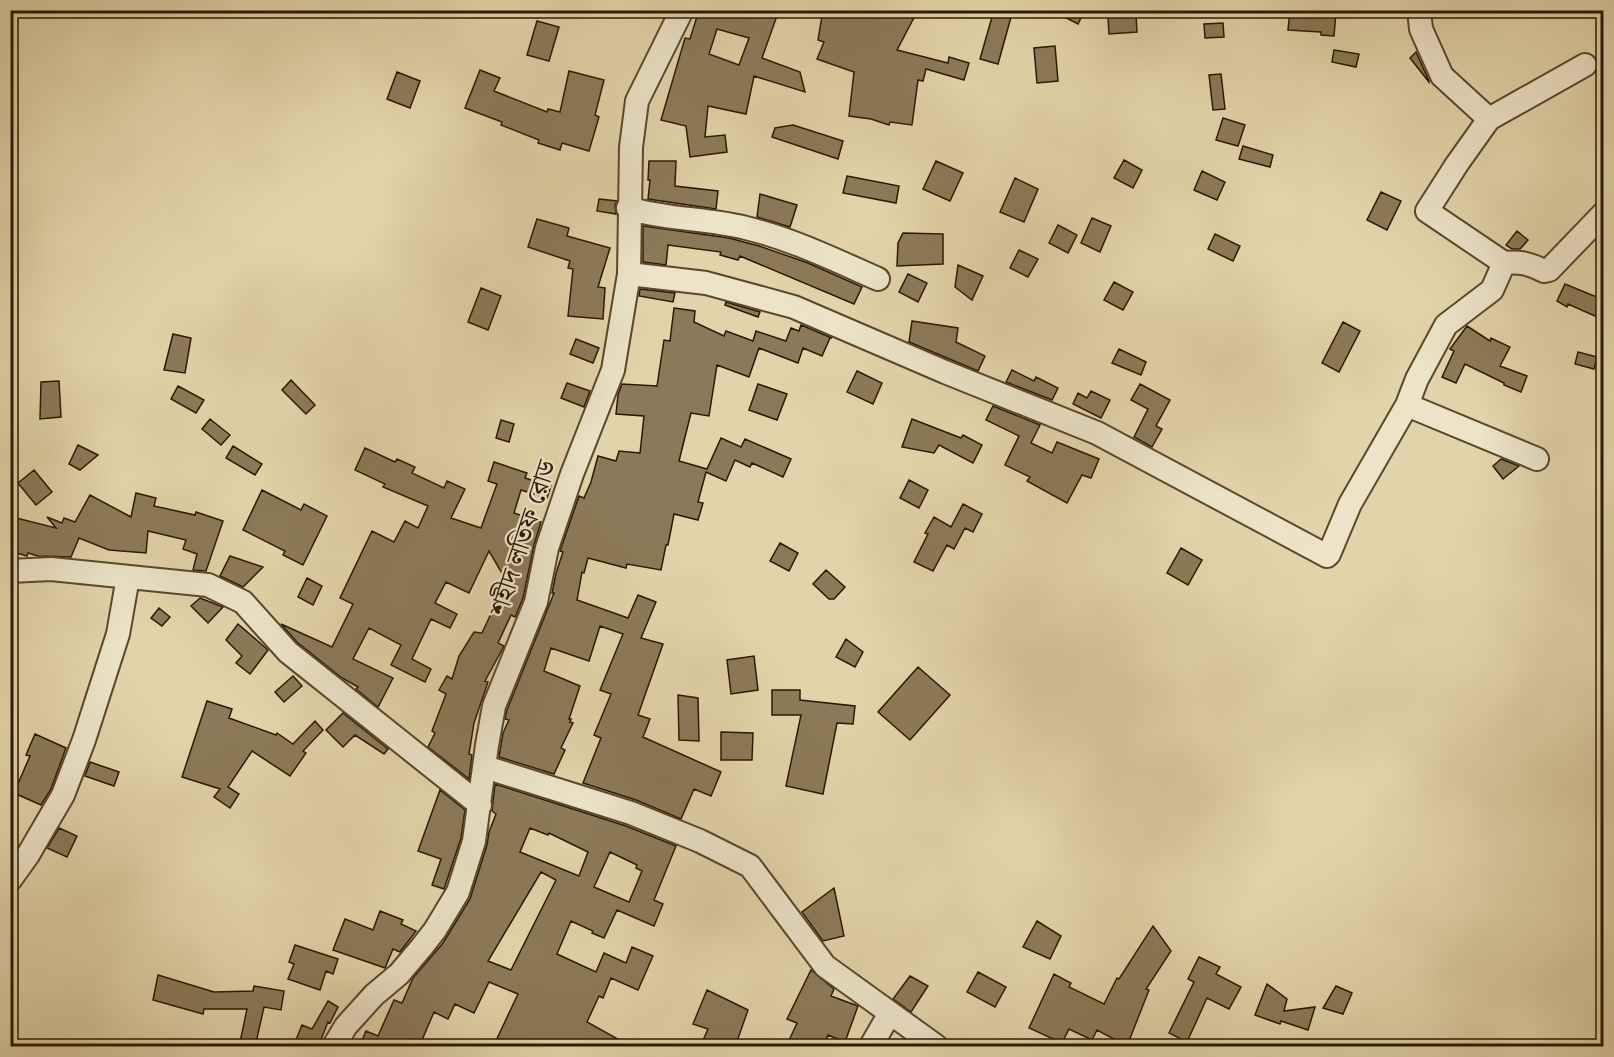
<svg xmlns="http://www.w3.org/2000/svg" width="1614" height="1057" font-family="Cardo,'Noto Serif Bengali',serif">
<rect width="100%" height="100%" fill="#e2d4aa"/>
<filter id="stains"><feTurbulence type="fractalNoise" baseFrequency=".00333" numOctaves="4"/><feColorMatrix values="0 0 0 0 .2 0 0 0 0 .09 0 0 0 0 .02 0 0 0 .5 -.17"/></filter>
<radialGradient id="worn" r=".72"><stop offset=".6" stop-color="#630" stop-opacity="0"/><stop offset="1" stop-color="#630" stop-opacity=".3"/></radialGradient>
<!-- building -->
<path fill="#8b7a59" stroke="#2c1802" stroke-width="1.5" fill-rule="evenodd" d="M699,10H779L762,58L800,72L805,92L754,76L746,114L708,106L705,137L725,135L727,152L690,157L686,126L661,120L685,38L690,39ZM717,29L749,38L739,65L709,54Z
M823,10H918L897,50L948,63L949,57L969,63L964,80L926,69L923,81L918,80L912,125L890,122L889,125L871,119L849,116L854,72L817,59L824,42L818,40Z
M994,10H1013L998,64L980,59Z
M1051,10H1085L1078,24Z
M1290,10L1336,12L1334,36L1321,35V32L1288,30Z
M1136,15L1137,32L1109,34L1108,17Z
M537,21L559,27L549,61L527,55Z
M1223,23L1224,37L1205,38L1204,24Z
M1055,46L1058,81L1037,83L1034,48Z
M1334,50L1359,54L1356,67L1332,62Z
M1416,52L1429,81V82L1410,58Z
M480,70L500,78L494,91L547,112L548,109L560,112L569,71L604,80L595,115L599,117L589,151L562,143L560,150L538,143L539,140L501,125L502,122L465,108Z
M397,72L420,81L410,108L387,99Z
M1221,74L1225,109L1213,110L1209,75Z
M1223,118L1245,125L1238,146L1216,140Z
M793,125L843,141L838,159L772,137L775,128Z
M1243,146L1273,155L1270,167L1239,159Z
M1124,160L1142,170L1133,188L1114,178Z
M649,161H676L675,186L718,191L716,209L648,199L650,180H648Z
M936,161L963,173L950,201L923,189Z
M1202,171L1225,182L1217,200L1194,190Z
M847,176L899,186L896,203L843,193Z
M1015,178L1038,189L1024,222L1000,212Z
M1381,192L1401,201L1387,230L1367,220Z
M760,194L797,205L790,227L757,217Z
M599,199L617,201L615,205L616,214L597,211Z
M1092,218L1111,226L1100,252L1081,243Z
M537,219L569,228L567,236L610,248L598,287L605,288L603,319L568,316L573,269L568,268L570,261L528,247Z
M1058,225L1077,235L1068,253L1049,243Z
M643,226L729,238L759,246L808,263L862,287L854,304L740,256L738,260L720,255L721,252L668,245L666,265L643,262Z
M1517,231L1528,240L1520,249H1512L1506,245Z
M903,233L943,234V264L897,266L898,243Z
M1215,234L1240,246L1233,261L1208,249Z
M1019,250L1038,259L1028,277L1010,268Z
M958,265L983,276L972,300L955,287Z
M908,274L927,283L918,302L899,292Z
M1114,282L1133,292L1123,310L1104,300Z
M1565,284L1604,300V320L1568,304L1567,307L1557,301Z
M481,288L501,296L488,330L468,322Z
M640,289L675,293L673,302L639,296Z
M726,302L760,312L758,317L725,305Z
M674,308L695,311L694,322L724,336L726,331L753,341L756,331L786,341L791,328L799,331L801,325L832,338H830L822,356L803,348L798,363L759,348L749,377L717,365L709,416L691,413L679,461L707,469L721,438L741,447L745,439L791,459L783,477L752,463L750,467L735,460L726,481L706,472L698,502L703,503L698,520L674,514L668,545H666L661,570L627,564L626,568L588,558L584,573L582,572L577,600L628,618L638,595L656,602L641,638L663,644L638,715L650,719L643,737L721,772L711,796L694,789L681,819L636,800L583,783L601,738L594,735L611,694L600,690L623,634L600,626L589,661L551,648L544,671L580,686L569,719H571L570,722L573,723L561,748L565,750L554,774L499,757L503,733L509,720L505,719L507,710L554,593H552L556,573L563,552L560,551L579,496L584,498L591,482L598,456L616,461L619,451L640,453L644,416L616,414L618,395L622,384L657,386L664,340L670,341Z
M912,321L958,328L956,342L985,356L978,371L909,342Z
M1343,322L1360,331L1339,372L1322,363Z
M1467,326L1490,341L1491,338L1510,347L1500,366L1527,376L1521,392L1504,385V383L1465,364L1456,383L1442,377L1454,351L1450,349Z
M173,334L191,338L185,373L164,370Z
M576,339L599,348L593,363L570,354Z
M1119,349L1146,362L1141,375L1112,363Z
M1578,352L1597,357L1594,369L1575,364Z
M1012,370L1034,381L1036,377L1058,388L1052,400L1006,382Z
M857,371L882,383L873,404L847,392Z
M291,380L315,405L306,414L282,390Z
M59,381L61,417L40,419L41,382Z
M567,383L590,391L584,407L561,398Z
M758,384L787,394L777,420L749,410Z
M1140,384L1170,400L1156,426L1162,429L1152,447L1134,437L1148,409L1131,400Z
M178,386L204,400L196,413L171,399Z
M1091,391L1110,400L1101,418L1073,404L1078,393L1087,398Z
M993,406L1040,425L1031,443L1052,453L1057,442L1099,459L1091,478L1082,475L1067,503L1027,481L1030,477L1005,465L1019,436L986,420Z
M210,419L230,435L221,445L202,429Z
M912,419L961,438L963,435L982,445L973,463L939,445L934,453L902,447Z
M501,420L514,424L509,442L496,438Z
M78,445L98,455L80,470L69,464Z
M233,446L262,464L255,475L226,458Z
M365,448L395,462L397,459L415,467L412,473L444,488L447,481L465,489L451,518L481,528L497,484L488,481L494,462L527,473L525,478L551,486L547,498L521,490L514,513L541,522L534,545L523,598L515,617L511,615L498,643L504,646L485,681L488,682L474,723L469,754L472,755L469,779L428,747L435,733L432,731L446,694L439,690L447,676L452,679L459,656L474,632L482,633L495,605L494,604L503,575L489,551L469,593L446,582L435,603L457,614L450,628L431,619L421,640L412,659L431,669L425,682L391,665L401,645L369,628L353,659L393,678L378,707L356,689L358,687L342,678L297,642L281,624L332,647L353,604L340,598L372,531L394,542L405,521L418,528L428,506L383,487L385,484L355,470Z
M1501,459L1519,466L1503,479L1493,466Z
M34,470L52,492L36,505L18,483Z
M909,480L928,490L919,508L900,498Z
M262,490L301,510L304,504L327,516L303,565L283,555L285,551L243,530Z
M136,493L156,498L154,506L195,515L196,512L223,521L206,571L193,570L197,554L183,549L186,540L148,531L146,553L109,550L79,538L71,557L38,556L28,553L27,556L10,551V539L16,518L56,528L47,517L62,523L64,518L75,522L90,495L131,517Z
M963,504L982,514L973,532L965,528L954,549L947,545L933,571L914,562L928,534L925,533L934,517L951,527Z
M780,543L798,553L789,571L770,561Z
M1181,548L1202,560L1188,585L1167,573Z
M230,556L263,567L243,587L220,576Z
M826,570L845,587L834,599H829L813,584Z
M307,578L322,586L313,605L298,597Z
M200,598L223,607L208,623L191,606Z
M159,608L170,617L162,626L151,618Z
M238,624L268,650L250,674L236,663L242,656L226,640Z
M846,639L863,652L855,667L836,657Z
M754,656L758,690L731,694L727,660Z
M918,667L950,695L910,740L878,712Z
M293,676L302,686L284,702L275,692Z
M772,690H800V700L855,706L853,724L837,723L823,794L786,786L801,715H772Z
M678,695L698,698L699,741L679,740Z
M207,701L232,709L229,718L276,735L277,733L293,744L315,721L323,730L303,751L306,753L290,776L252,751L228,787L239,794L230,808L214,797L220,789L182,777Z
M343,713L388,749L384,754L355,735L343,747L326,730Z
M721,732L753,733L752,760H721Z
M35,734L66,748L51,789L41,805L14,793L30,756L26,755Z
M90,762L119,772L114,786L85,776Z
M495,784L626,826L676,846L654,900L663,904L654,926L617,910L604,938L592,933L593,931L571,921L557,954L596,972L604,953L626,963L632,947L653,956L638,990L611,978L603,998L599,996L587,1022L632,1047H493L518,994L489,982L474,1013L455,1004L448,1019L434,1012L419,1047H359L366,1031L378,1036L394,1000L402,1003L413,978L443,943L470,899L487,845L489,832L496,814L492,811ZM530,828L548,835L549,833L588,852L579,876L520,852ZM610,852L637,865L636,868L642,871L629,902L594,887ZM541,872L556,880L511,970L488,961Z
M440,790L465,810L461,838L444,889L432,885L441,859L418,851Z
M59,828L77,836L67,857L47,848Z
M834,888L844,936L823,941L802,912Z
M380,911L403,920L401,924L416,931L400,952L393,949L385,968L333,950L345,919L373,930Z
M1037,921L1061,936L1050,959L1023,947Z
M1153,926L1171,951L1146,989L1149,990L1127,1046L1097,1030L1092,1040L1069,1029L1062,1043L1029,1028L1054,974L1071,983L1069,987L1104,1004L1117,978L1119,979Z
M295,945L338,959L333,974L326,971L320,990L288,979L294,964L289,962Z
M1199,957L1220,967L1216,974L1241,987L1229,1009L1207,998L1187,1042L1169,1033L1194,982L1188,979Z
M811,970L834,989L831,996L858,1006L845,1042L828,1035L823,1047H786L797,1023L787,1019Z
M978,972L1006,987L995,1007L967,992Z
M158,975L214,992L253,991L254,986L284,991L281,1010L264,1007L255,1047H239L247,1009H204L203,1014L153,1000Z
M910,976L928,986L911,1012L893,999Z
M1267,984L1287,999L1284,1011L1315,1007L1308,1030L1281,1021L1280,1024L1255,1015Z
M1336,986L1352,993L1343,1014L1323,1008Z
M707,990L748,1010L735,1047H700L708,1029L693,1024Z
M328,1001L338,1007L330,1023L328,1022L318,1047H293L302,1025L312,1029Z"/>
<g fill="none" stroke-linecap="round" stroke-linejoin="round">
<defs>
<path id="minor" d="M1489,119L1585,65
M628,208C667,220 707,218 746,228C792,239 835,260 878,279
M1504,263C1520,261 1530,264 1544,271L1549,270L1604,213
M629,274L706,283L794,307L945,372L1097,433L1327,556L1329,554L1350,504L1407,405L1417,379L1446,325L1492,290L1504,263L1427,211L1457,164L1489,119L1442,76L1421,29L1419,10
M1407,405L1537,459
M10,571L51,569L208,585L243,602L288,652L480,805
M485,767L631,813L700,841L750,866L825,966L936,1046
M10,880L28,855L63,795L84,740L118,634L128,577
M334,1046L346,1026L374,995L399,974L421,948L435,930L458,892L474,841L487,745L494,706L536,602L547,548L572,474L613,370L629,274L631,147L637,101L682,10
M871,1046L890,1013"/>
</defs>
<!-- minor casing -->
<use href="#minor" stroke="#5a472c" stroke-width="26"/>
<!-- minor -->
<use href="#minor" stroke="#ece3c8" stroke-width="22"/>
</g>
<g text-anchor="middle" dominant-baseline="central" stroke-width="4.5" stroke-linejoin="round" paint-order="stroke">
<!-- street labels -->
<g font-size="26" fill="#2c1802" stroke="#ece3c8">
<text transform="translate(523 538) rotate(-72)">শহীদ লতিফ রোড</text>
</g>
</g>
<!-- margin -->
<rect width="1614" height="1057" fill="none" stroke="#e2d4aa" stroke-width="36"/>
<rect x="12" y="12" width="1590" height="1033" fill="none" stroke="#2c1802" stroke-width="3"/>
<rect x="18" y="18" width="1578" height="1021" fill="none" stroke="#2c1802" stroke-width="1.5"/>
<rect width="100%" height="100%" filter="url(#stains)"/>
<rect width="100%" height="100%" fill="url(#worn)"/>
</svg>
